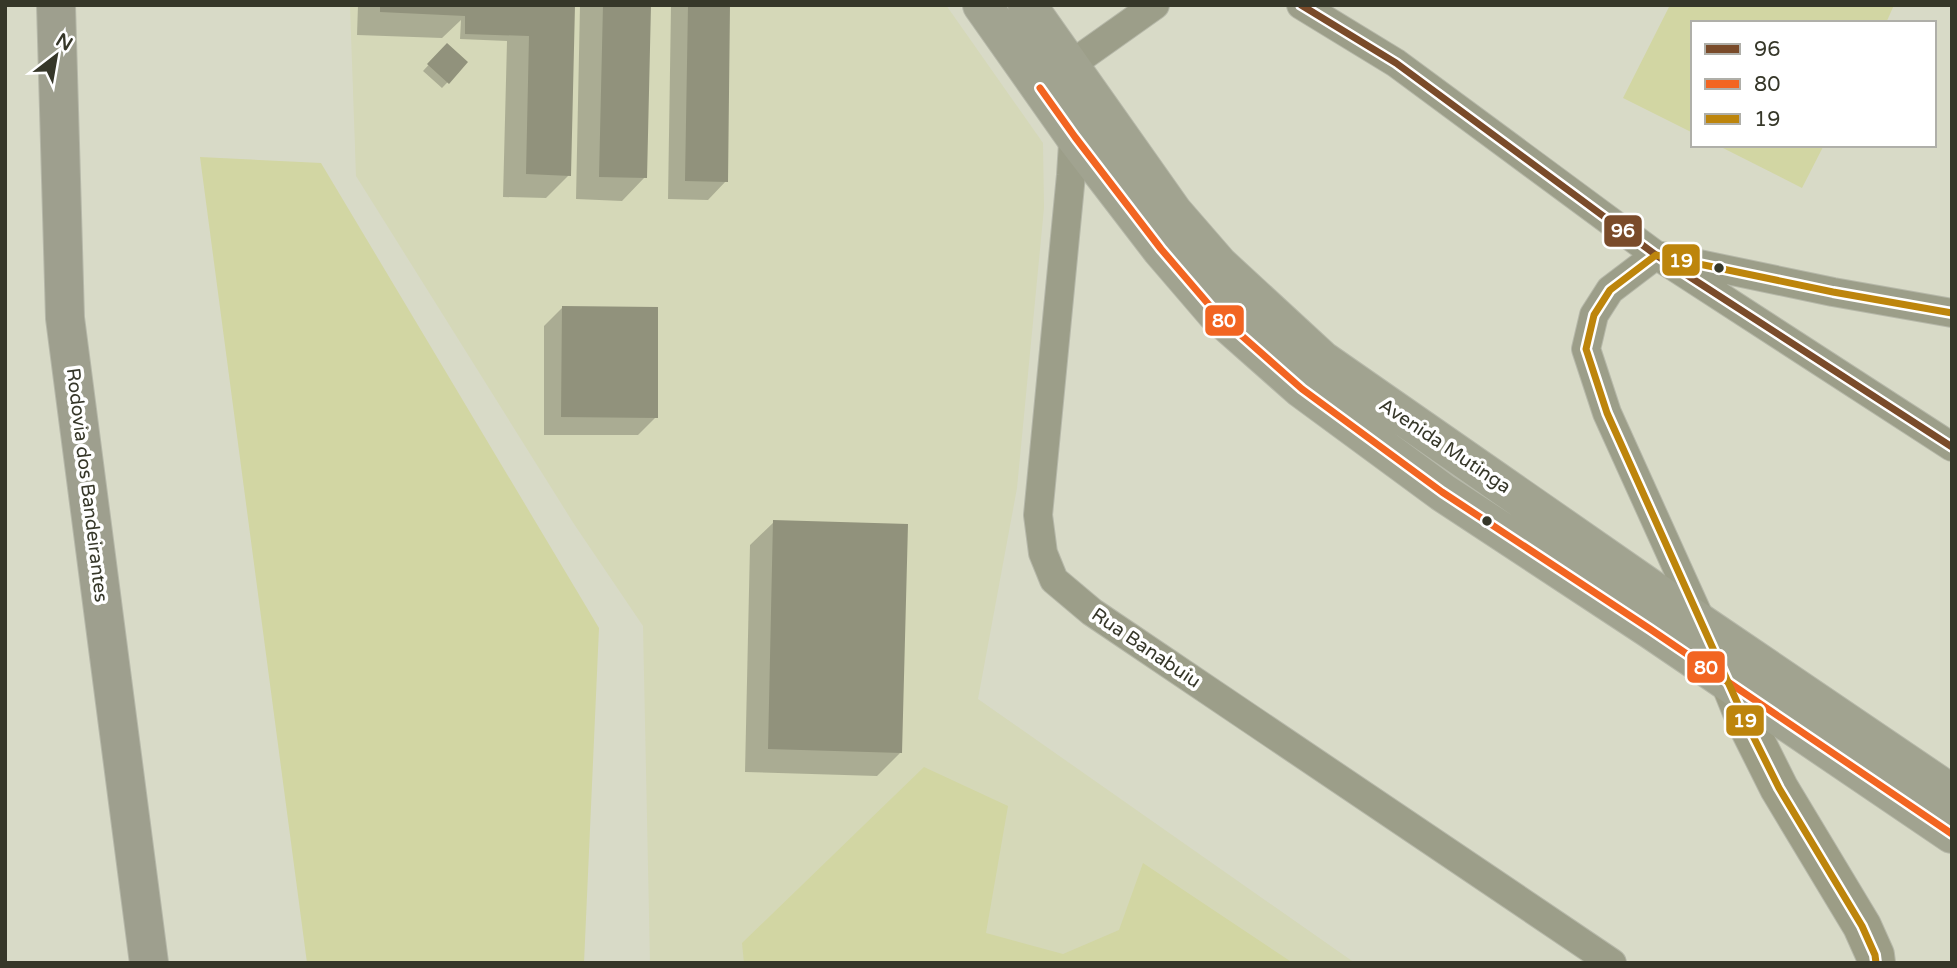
<svg xmlns="http://www.w3.org/2000/svg" width="1957" height="968" font-family="'Varela Round',sans-serif">
<rect width="100%" height="100%" fill="#d8dac7"/>
<!-- built -->
<path fill="#d5d8b8" d="M350,5H946L1043,143L1044,208L1017,488L978,699L1355,963H650L643,626L574,524L356,176Z"/>
<!-- green -->
<path fill="#d2d6a3" d="M1670,5H1894L1886,23H1693V133L1623,98Z
M1717,145H1824L1802,188Z
M200,157L321,163L599,628L584,963H307Z
M924,767L1008,806L986,933L1063,954L1119,930L1143,863L1293,963H744L742,943Z"/>
<!-- shadow -->
<path fill="#0003" d="M358,5H573L569,175L546,198L503,197L507,41L460,39L461,20L442,38L357,35Z
M580,5H650L645,177L622,201L576,199Z
M671,5H728L726,181L708,200L668,199Z
M447,45L466,63L442,88L423,71Z
M562,308L656,417L638,435H544V326Z
M774,522L900,753L877,776L745,772L750,545Z"/>
<!-- building -->
<path fill="#91927c" d="M380,5H575L571,176L526,174L529,36L465,34V16L380,12Z
M603,5H651L647,178L599,177Z
M688,5H730L728,182L685,181Z
M447,43L468,62L449,84L427,64Z
M562,306L658,307V418L561,417Z
M773,520L908,524L902,753L768,749Z"/>
<g fill="none" stroke-linecap="round" stroke-linejoin="round">
<defs>
<path id="street" d="M1301,5L1396,63L1656,255L1952,447
M1071,84L1069,66L1155,5
M1074,128L1071,175L1038,515L1043,553L1054,580L1092,612L1612,963
M1702,623L1607,413L1586,349L1594,315L1610,290L1656,255L1833,292L1952,313"/>
<path id="secondary" d="M1731,685L1746,722L1779,788L1862,926L1875,955L1876,963"/>
<path id="primary" d="M982,5L1075,137L1161,249L1216,313L1302,389L1442,492L1650,629L1952,834
M1027,5L1173,212L1219,265L1322,360L1703,625L1952,794"/>
<path id="highway" d="M56,5L65,318L149,963"/>
</defs>
<!-- street casing -->
<use href="#street" stroke="#b6b8a9" stroke-width="30"/>
<!-- secondary casing -->
<use href="#secondary" stroke="#b6b8a9" stroke-width="40"/>
<!-- primary casing -->
<use href="#primary" stroke="#b6b8a9" stroke-width="40"/>
<!-- highway casing -->
<use href="#highway" stroke="#b6b8a9" stroke-width="40"/>
<!-- street -->
<use href="#street" stroke="#9c9e89" stroke-width="28"/>
<!-- secondary -->
<use href="#secondary" stroke="#9c9d86" stroke-width="38"/>
<!-- primary -->
<use href="#primary" stroke="#a1a390" stroke-width="38"/>
<!-- highway -->
<use href="#highway" stroke="#9e9f8e" stroke-width="38"/>
<defs>
<path id="bus-1" d="M1301,5L1396,63L1656,255L1952,447"/>
<path id="bus-2" d="M1040,88L1075,137L1161,249L1216,313L1302,389L1442,492L1650,629L1952,834"/>
<path id="bus-3" d="M1876,963L1875,955L1862,926L1779,788L1746,722L1607,413L1586,349L1594,315L1610,290L1656,255L1833,292L1952,313"/>
</defs>
<!-- bus-1 casing -->
<use href="#bus-1" stroke="#fff" stroke-width="12"/>
<!-- bus-2 casing -->
<use href="#bus-2" stroke="#fff" stroke-width="12"/>
<!-- bus-3 casing -->
<use href="#bus-3" stroke="#fff" stroke-width="12"/>
<!-- bus-1 -->
<use href="#bus-1" stroke="#7a4b2a" stroke-width="7"/>
<!-- bus-2 -->
<use href="#bus-2" stroke="#f26522" stroke-width="7"/>
<!-- bus-3 -->
<use href="#bus-3" stroke="#bd850c" stroke-width="7"/>
</g>
<!-- markers -->
<g fill="#363729" stroke="#fff" stroke-width="2.5">
<circle cx="1719" cy="268" r="6"/>
<circle cx="1487" cy="521" r="6"/>
</g>
<g text-anchor="middle" dominant-baseline="central" stroke-width="7" stroke-linejoin="round" paint-order="stroke">
<!-- street labels -->
<g font-size="19" fill="#363729" stroke="#fff">
<text transform="translate(1445 446) rotate(34)">Avenida Mutinga</text>
<text transform="translate(87 485) rotate(83)">Rodovia dos Bandeirantes</text>
<text transform="translate(1146 648) rotate(34)">Rua Banabuiu</text>
</g>
</g>
<g stroke="#fff" stroke-width="2.5">
<rect x="1603" y="214" width="40" height="34" rx="7" fill="#7a4b2a"/>
<rect x="1661" y="243" width="40" height="34" rx="7" fill="#bd850c"/>
<rect x="1204" y="304" width="41" height="33" rx="7" fill="#f26522"/>
<rect x="1686" y="650" width="40" height="34" rx="7" fill="#f26522"/>
<rect x="1725" y="704" width="40" height="33" rx="7" fill="#bd850c"/>
</g>
<g font-size="19" text-anchor="middle" font-weight="bold" fill="#fff">
<text x="1623" y="237">96</text>
<text x="1681" y="267">19</text>
<text x="1224" y="327">80</text>
<text x="1706" y="674">80</text>
<text x="1745" y="727">19</text>
</g>
<!-- border -->
<rect width="1957" height="968" fill="none" stroke="#363729" stroke-width="14"/>
<!-- legend -->
<rect x="1691" y="21" width="245" height="126" fill="#ffffff" stroke="#afafa9" stroke-width="2"/>
<rect x="1705" y="44" width="35" height="10" fill="#7a4b2a" stroke="#afafa9" stroke-width="2"/>
<text x="1754" y="56" font-size="21" fill="#363729">96</text>
<rect x="1705" y="79" width="35" height="10" fill="#f26522" stroke="#afafa9" stroke-width="2"/>
<text x="1754" y="91" font-size="21" fill="#363729">80</text>
<rect x="1705" y="114" width="35" height="10" fill="#bd850c" stroke="#afafa9" stroke-width="2"/>
<text x="1754" y="126" font-size="21" fill="#363729">19</text>
<!-- north arrow -->
<g transform="translate(56 56) rotate(31)" stroke="#ffffff" stroke-width="5" paint-order="stroke">
<path d="M0-5L12 26L0 18L-12 26Z" fill="#363729"/>
<text y="-10" font-size="19" font-weight="bold" text-anchor="middle" fill="#363729">N</text>
</g>
</svg>
